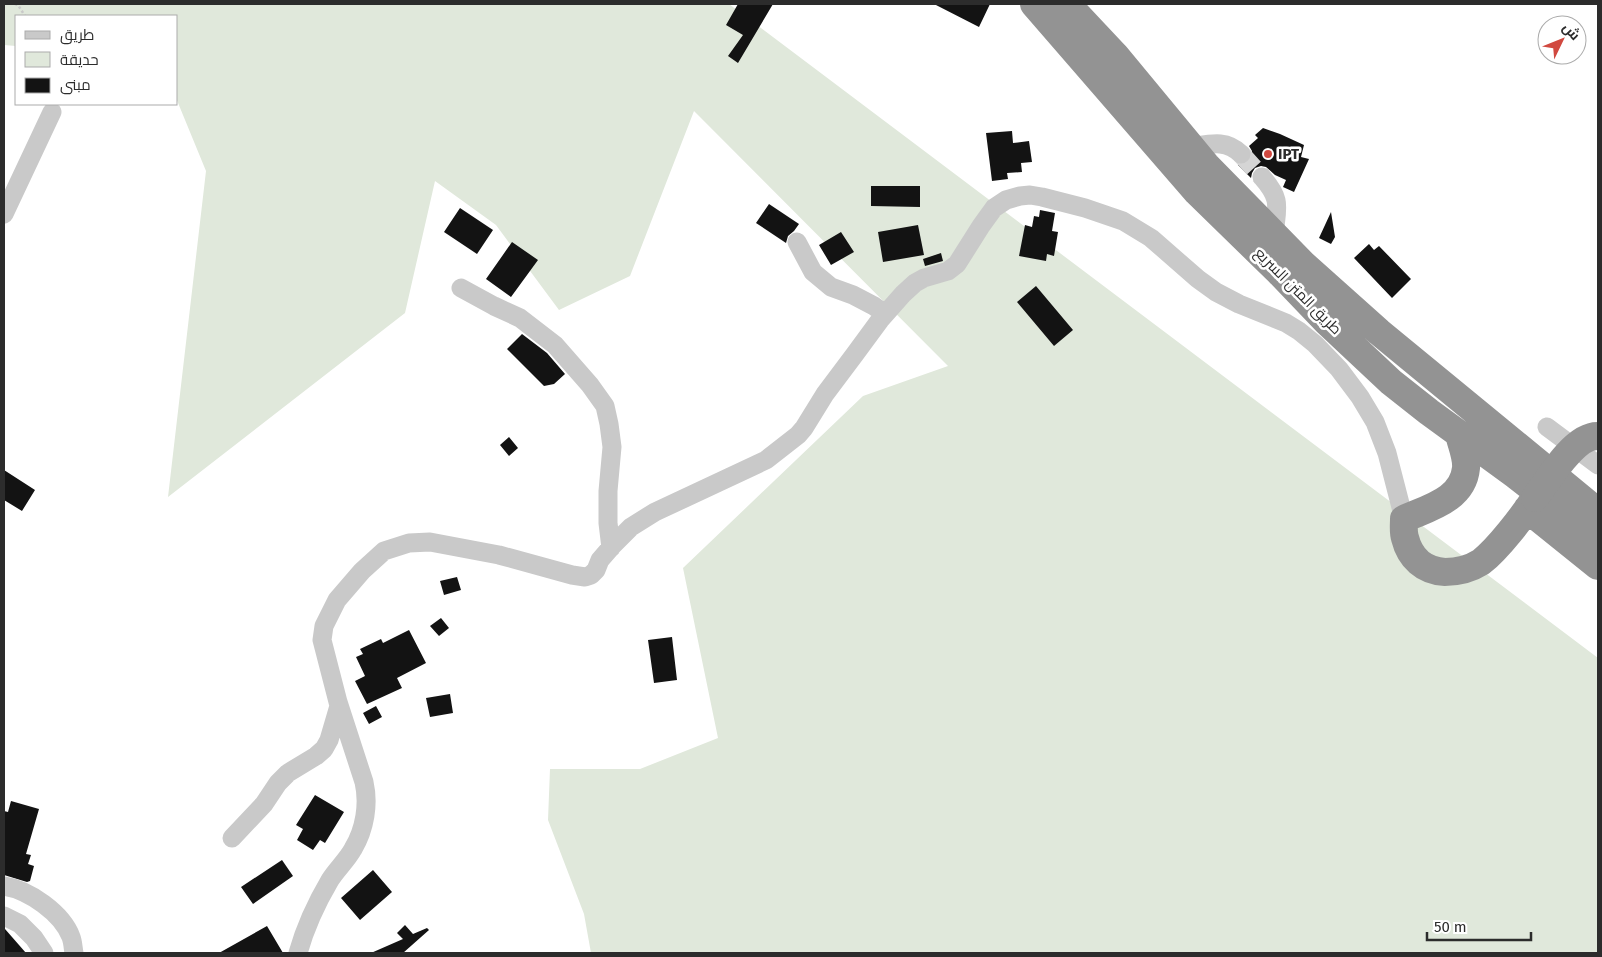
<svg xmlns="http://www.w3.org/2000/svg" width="1602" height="957" font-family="'Fira Sans',Cairo,sans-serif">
<rect width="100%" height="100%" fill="#fff"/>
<!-- green -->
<path fill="#e0e8db" d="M4,4H729L1598,658V953H591L584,914L548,820L550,769H640L718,738L683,568L863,396L948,366L694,111L630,276L559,310L496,225L435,181L405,313L168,497L206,171L176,98V16H16V46L4,45Z"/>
<!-- building -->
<path fill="#131313" d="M738,4H773L738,63L728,56L743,35L726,25Z
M934,4H990L979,27Z
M1263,128L1280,134L1304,145L1301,157L1309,159L1294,192L1283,187L1286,180L1275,175L1266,167L1261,166L1255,168L1252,173L1251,178L1238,165H1244L1250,161L1252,155V151L1249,146L1258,138L1255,135Z
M1012,131L1013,143L1029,141L1032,162L1021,163L1022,172L1007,173L1008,179L992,181L986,133Z
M871,186H920V207L871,206Z
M769,204L799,224L794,231L788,236L786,243L756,223Z
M460,208L493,230L477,254L444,232Z
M1040,210L1055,213L1052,231L1058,232L1054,256L1047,254L1046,261L1019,256L1025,225L1032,227L1034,216L1039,217Z
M1331,212L1335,237L1331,244L1319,238Z
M918,225L924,255L883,262L878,232Z
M841,232L854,252L831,265L819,245Z
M512,242L538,260L511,297L486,279Z
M1369,244L1374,250L1379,246L1411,279L1392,298L1354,258Z
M941,253L943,261L925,266L923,259Z
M1036,286L1073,330L1054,346L1017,302Z
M522,334L547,353L565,374L554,384L544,386L507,349Z
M509,437L518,448L509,456L500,445Z
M4,470L35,490L22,511L4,500Z
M457,577L461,590L444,595L440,581Z
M441,618L449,628L439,636L430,626Z
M409,630L426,663L397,678L402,688L367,704L355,681L365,676L356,657L363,654L360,649L381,639L383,643Z
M672,637L677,680L654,683L648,640Z
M450,694L453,713L430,717L426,698Z
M376,706L382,717L369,724L363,713Z
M315,795L344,812L325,843L320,840L313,850L297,840L303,829L296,825Z
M11,801L39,809L26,854L31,855L28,864L34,866L30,881L27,882L4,875V811L8,812Z
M282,860L293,876L253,904L241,887Z
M373,870L392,892L360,920L341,898Z
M405,925L413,934L427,928L429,930L403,953H371L403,939L397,933Z
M267,926L283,953H219Z
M4,928L5,929L26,953H4Z"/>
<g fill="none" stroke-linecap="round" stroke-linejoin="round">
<!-- minor-tunnel -->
<path stroke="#d5d5d5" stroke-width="19" stroke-dasharray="19 9" stroke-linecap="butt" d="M1241,154L1262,177"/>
<!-- path -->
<path stroke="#c9c9c9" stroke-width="2.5" stroke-dasharray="2.5 2.5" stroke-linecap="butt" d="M15,4L18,5L25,16"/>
<!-- minor -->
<path stroke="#c9c9c9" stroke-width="19" d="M1191,147C1210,144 1226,139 1241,154
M1262,177C1282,200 1277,206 1274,235
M4,214L52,112
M797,242L813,272L831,287L853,295L874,306L885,314
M461,288L494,306L520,318L555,345L590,385L605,406L609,424L612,447L608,491V523L611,548
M1547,427L1598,465
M232,838L264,804L278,783L288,773L316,756L324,749L329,740L339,706
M4,886C29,890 62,913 71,937C73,942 73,948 74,953
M4,916L20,924L34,938L44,953
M298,953C305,928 317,902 330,880C337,869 347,860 353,849C365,829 369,804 364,782L338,702L322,640L324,626L337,600L362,571L384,551L409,543L430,542L499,555L572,575L585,577L591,575L596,570L600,560L613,545L631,527L655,512L766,460L798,435L804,428L825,394L855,354L880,320L903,294L915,283L924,278L948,271L957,264L981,226L994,208L1006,200L1020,196L1030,195L1042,197L1085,208L1123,221L1151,238L1198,279L1216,292L1239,304L1286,323L1299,331L1315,344L1339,369L1360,397L1375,422L1387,453L1404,519"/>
<!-- highway -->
<path stroke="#939393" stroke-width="28" d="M1034,4L1197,192L1279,272L1327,322L1391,382L1429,412L1514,474L1598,539
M1067,4L1115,55L1206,165L1304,265L1379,332L1598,512
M1459,434C1461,444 1467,457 1466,468C1463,500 1428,508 1404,519C1404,525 1403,532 1405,538C1410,558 1424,571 1445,572C1458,572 1470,569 1481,562C1498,549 1523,516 1535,498
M1527,509L1598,566"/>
<!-- highway-bridge -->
<path stroke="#939393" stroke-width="28" d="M1535,498C1548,480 1574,435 1598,436"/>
</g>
<!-- markers -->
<circle fill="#d14940" stroke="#fff" stroke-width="2" cx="1268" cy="154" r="5"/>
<g text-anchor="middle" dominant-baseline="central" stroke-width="5" stroke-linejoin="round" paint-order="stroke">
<!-- poi labels -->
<g font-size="15" font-weight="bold" fill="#2c2c2c" stroke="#fff" text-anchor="start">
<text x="1278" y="154">IPT</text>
</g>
<!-- street labels -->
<g font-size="15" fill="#2c2c2c" stroke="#fff">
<text transform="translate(1298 291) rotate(45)">طريق المتن السريع</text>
</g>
</g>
<!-- border -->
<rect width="1602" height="957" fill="none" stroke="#2c2c2c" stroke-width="10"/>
<!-- legend -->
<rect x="15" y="15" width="162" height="90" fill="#ffffff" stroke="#ababab"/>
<rect x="25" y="31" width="25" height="8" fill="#c9c9c9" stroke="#ababab"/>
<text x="60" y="40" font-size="15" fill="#2c2c2c">طريق</text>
<rect x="25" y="52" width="25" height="15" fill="#e0e8db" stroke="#ababab"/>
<text x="60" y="65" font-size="15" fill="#2c2c2c">حديقة</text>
<rect x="25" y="78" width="25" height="15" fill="#131313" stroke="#ababab"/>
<text x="60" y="90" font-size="15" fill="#2c2c2c">مبنى</text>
<!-- north arrow -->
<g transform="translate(1562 40) rotate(47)"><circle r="24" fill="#ffffff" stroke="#ababab"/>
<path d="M0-4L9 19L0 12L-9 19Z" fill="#d14940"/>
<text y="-8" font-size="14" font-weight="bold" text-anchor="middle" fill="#2c2c2c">ش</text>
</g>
<!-- scale -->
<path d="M1427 932v8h104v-8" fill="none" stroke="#2c2c2c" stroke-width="2.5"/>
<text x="1434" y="932" font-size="15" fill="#2c2c2c" stroke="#ffffff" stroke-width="4" paint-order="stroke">50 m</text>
</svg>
